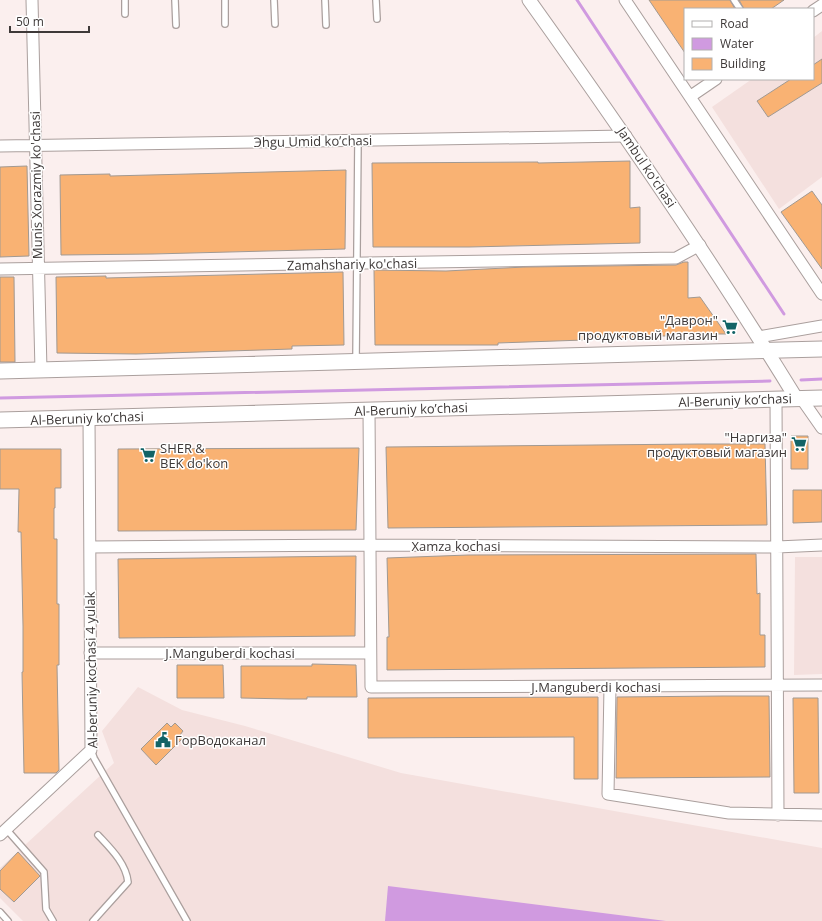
<svg xmlns="http://www.w3.org/2000/svg" width="822" height="921" font-family="'Open Sans',sans-serif">
<rect width="100%" height="100%" fill="#fbefee"/>
<!-- built -->
<path fill="#f4e0de" d="M822,31V177L779,209L712,107L752,79H813V38Z
M795,557H822V674L794,675Z
M138,687L182,710L245,726L401,773L822,848V921H23L0,898V868L114,763L102,731Z"/>
<!-- water -->
<path fill="#d09ae0" d="M388,886L666,921H385Z"/>
<g fill="none" stroke-linecap="round" stroke-linejoin="round">
<!-- stream -->
<path stroke="#d09ae0" stroke-width="3" d="M577,0L784,314
M801,380L822,379
M0,398L770,381"/>
</g>
<!-- building -->
<path fill="#f9b273" stroke="#a19992" d="M649,0H730L735,9H685V53Z
M739,0H784L771,9H744Z
M822,59V83L768,117L757,101L791,79H813V65Z
M630,161V208L640,207V243L469,247H373L372,163L538,162V163Z
M27,166L29,256L0,257V167Z
M346,170L345,249L153,254L61,255L60,175L110,174V176Z
M812,191L822,205V269L781,212Z
M684,262H688V298L700,297L726,334H666V336H639V338H584V340L498,343V345H375L374,270L446,271L525,267L676,265Z
M343,272L344,345L292,346V349L136,354L57,353L56,277L106,276V278Z
M0,277H14L15,362H0Z
M791,436H808V469H791Z
M698,444H765L767,525L388,528L386,447Z
M359,448L356,530L118,531V449Z
M0,449H61V488H55V508H54V539H57V604H59V665H57L59,770L56,773H24L22,672H23V626L21,532H18L19,489H0Z
M793,490H822V522L793,523Z
M756,554L757,594L760,593V635H765V667L387,670V637H389L387,558L468,555Z
M356,556L355,636L119,638L118,559Z
M312,664L356,665L357,697H307V699H289L241,698V666H312Z
M177,665H223L224,698H177Z
M723,696H769L770,777L616,778L617,697Z
M598,697V779H574V737L368,738V698Z
M793,698H818L819,793H794Z
M167,723L171,727L175,723L183,731L180,735L183,738L156,765L141,749Z
M18,852L40,876L14,902L0,889V871Z"/>
<g fill="none" stroke-linecap="round" stroke-linejoin="round">
<defs>
<path id="service" d="M125,0V14
M175,0L176,25
M225,0V24
M274,0L275,24
M325,0L326,25
M376,0L377,19
M734,0L740,9
M356,360L358,140
M91,750L94,758L187,921
M7,830L44,872L46,909L53,921
M0,912L8,921
M93,921L128,882C126,863 110,848 98,835"/>
<path id="minor" d="M32,0L41,370
M625,0L822,294
M813,11L822,5
M691,96L716,79
M0,146L626,136
M0,269L676,258L700,245
M758,337L822,326
M801,398L822,428
M776,399L778,815
M369,410L371,687L822,685
M90,547L370,545L777,547L822,545
M90,653H370
M610,687L608,794L729,813L822,815
M0,835L91,750L89,417"/>
<path id="tertiary" d="M529,0C622,130 712,261 796,398"/>
<path id="secondary" d="M0,371L822,349
M0,420L822,398"/>
</defs>
<!-- service casing -->
<use href="#service" stroke="#aa9f9d" stroke-width="8"/>
<!-- minor casing -->
<use href="#minor" stroke="#aa9f9d" stroke-width="13"/>
<!-- tertiary casing -->
<use href="#tertiary" stroke="#aa9f9d" stroke-width="15"/>
<!-- secondary casing -->
<use href="#secondary" stroke="#aa9f9d" stroke-width="17"/>
<!-- service -->
<use href="#service" stroke="#fff" stroke-width="5.5"/>
<!-- minor -->
<use href="#minor" stroke="#fff" stroke-width="11"/>
<!-- tertiary -->
<use href="#tertiary" stroke="#fff" stroke-width="13"/>
<!-- secondary -->
<use href="#secondary" stroke="#fff" stroke-width="15"/>
</g>
<!-- icons -->
<defs>
<symbol id="supermarket-bare" viewBox="-9 -9 18 18"><path d="M-6-5.5h2.5l.6 2H6L4.5 2H-2.5L-4.4-4H-6ZM-1.5 3.2a1.3 1.3 0 1 0 .1 0ZM3 3.2a1.3 1.3 0 1 0 .1 0Z" fill="#126366" stroke="#fff" stroke-width="2.5" paint-order="stroke"/></symbol>
<symbol id="civic-bare" viewBox="-9 -9 18 18"><path d="M-.6-6.5H3V-4.5H.6V-3L4-1V1h2V6H-6V1h2V-1L-.6-3ZM-1.2 2.5V6h2.4V2.5Z" fill="#126366" stroke="#fff" stroke-width="2.5" paint-order="stroke"/></symbol>
</defs>
<g fill-rule="evenodd">
<use href="#supermarket-bare" x="719" y="316" width="22" height="22"/>
<use href="#supermarket-bare" x="788" y="433" width="22" height="22"/>
<use href="#supermarket-bare" x="137" y="444" width="22" height="22"/>
<use href="#civic-bare" x="152" y="729" width="22" height="22"/>
</g>
<g text-anchor="middle" dominant-baseline="central" stroke-width="3" stroke-linejoin="round" paint-order="stroke">
<!-- street labels -->
<g font-size="13" fill="#3e3938" stroke="#fff">
<text transform="translate(313 141) rotate(-1)">Эhgu Umid ko’chasi</text>
<text transform="translate(647 167) rotate(56)">Jambul ko'chasi</text>
<text transform="translate(36 185) rotate(-91)">Munis Xorazmiy ko'chasi</text>
<text transform="translate(352 264) rotate(-1)">Zamahshariy ko'chasi</text>
<text transform="translate(735 400) rotate(-2)">Al-Beruniy ko’chasi</text>
<text transform="translate(411 409) rotate(-2)">Al-Beruniy ko’chasi</text>
<text transform="translate(87 418) rotate(-2)">Al-Beruniy ko’chasi</text>
<text x="456" y="546">Xamza kochasi</text>
<text x="230" y="653">J.Manguberdi kochasi</text>
<text transform="translate(91 670) rotate(-91)">Al-beruniy kochasi 4 yulak</text>
<text x="596" y="687">J.Manguberdi kochasi</text>
</g>
<!-- poi labels -->
<g font-size="13" fill="#3e3938" stroke="#fff" text-anchor="end">
<text x="718" y="320">"Даврон"<tspan x="718" dy="15">продуктовый магазин</tspan></text>
<text x="787" y="437">"Наргиза"<tspan x="787" dy="15">продуктовый магазин</tspan></text>
<text x="160" y="448" text-anchor="start">SHER &amp;<tspan x="160" dy="15">BEK do'kon</tspan></text>
<text x="175" y="740" text-anchor="start">ГорВодоканал</text>
</g>
</g>
<!-- legend -->
<rect x="684" y="8" width="130" height="72" fill="#ffffff" stroke="#b2b0af"/>
<rect x="692" y="21" width="20" height="6" fill="#ffffff" stroke="#b2b0af"/>
<text x="720" y="28" font-size="12" fill="#3e3938">Road</text>
<rect x="692" y="38" width="20" height="12" fill="#d09ae0" stroke="#b2b0af"/>
<text x="720" y="48" font-size="12" fill="#3e3938">Water</text>
<rect x="692" y="58" width="20" height="12" fill="#f9b273" stroke="#b2b0af"/>
<text x="720" y="68" font-size="12" fill="#3e3938">Building</text>
<!-- scale -->
<path d="M10 26v6h79v-6" fill="none" stroke="#3e3938" stroke-width="2"/>
<text x="16" y="26" font-size="12" fill="#3e3938" stroke="#ffffff" stroke-width="3" paint-order="stroke">50 m</text>
</svg>
